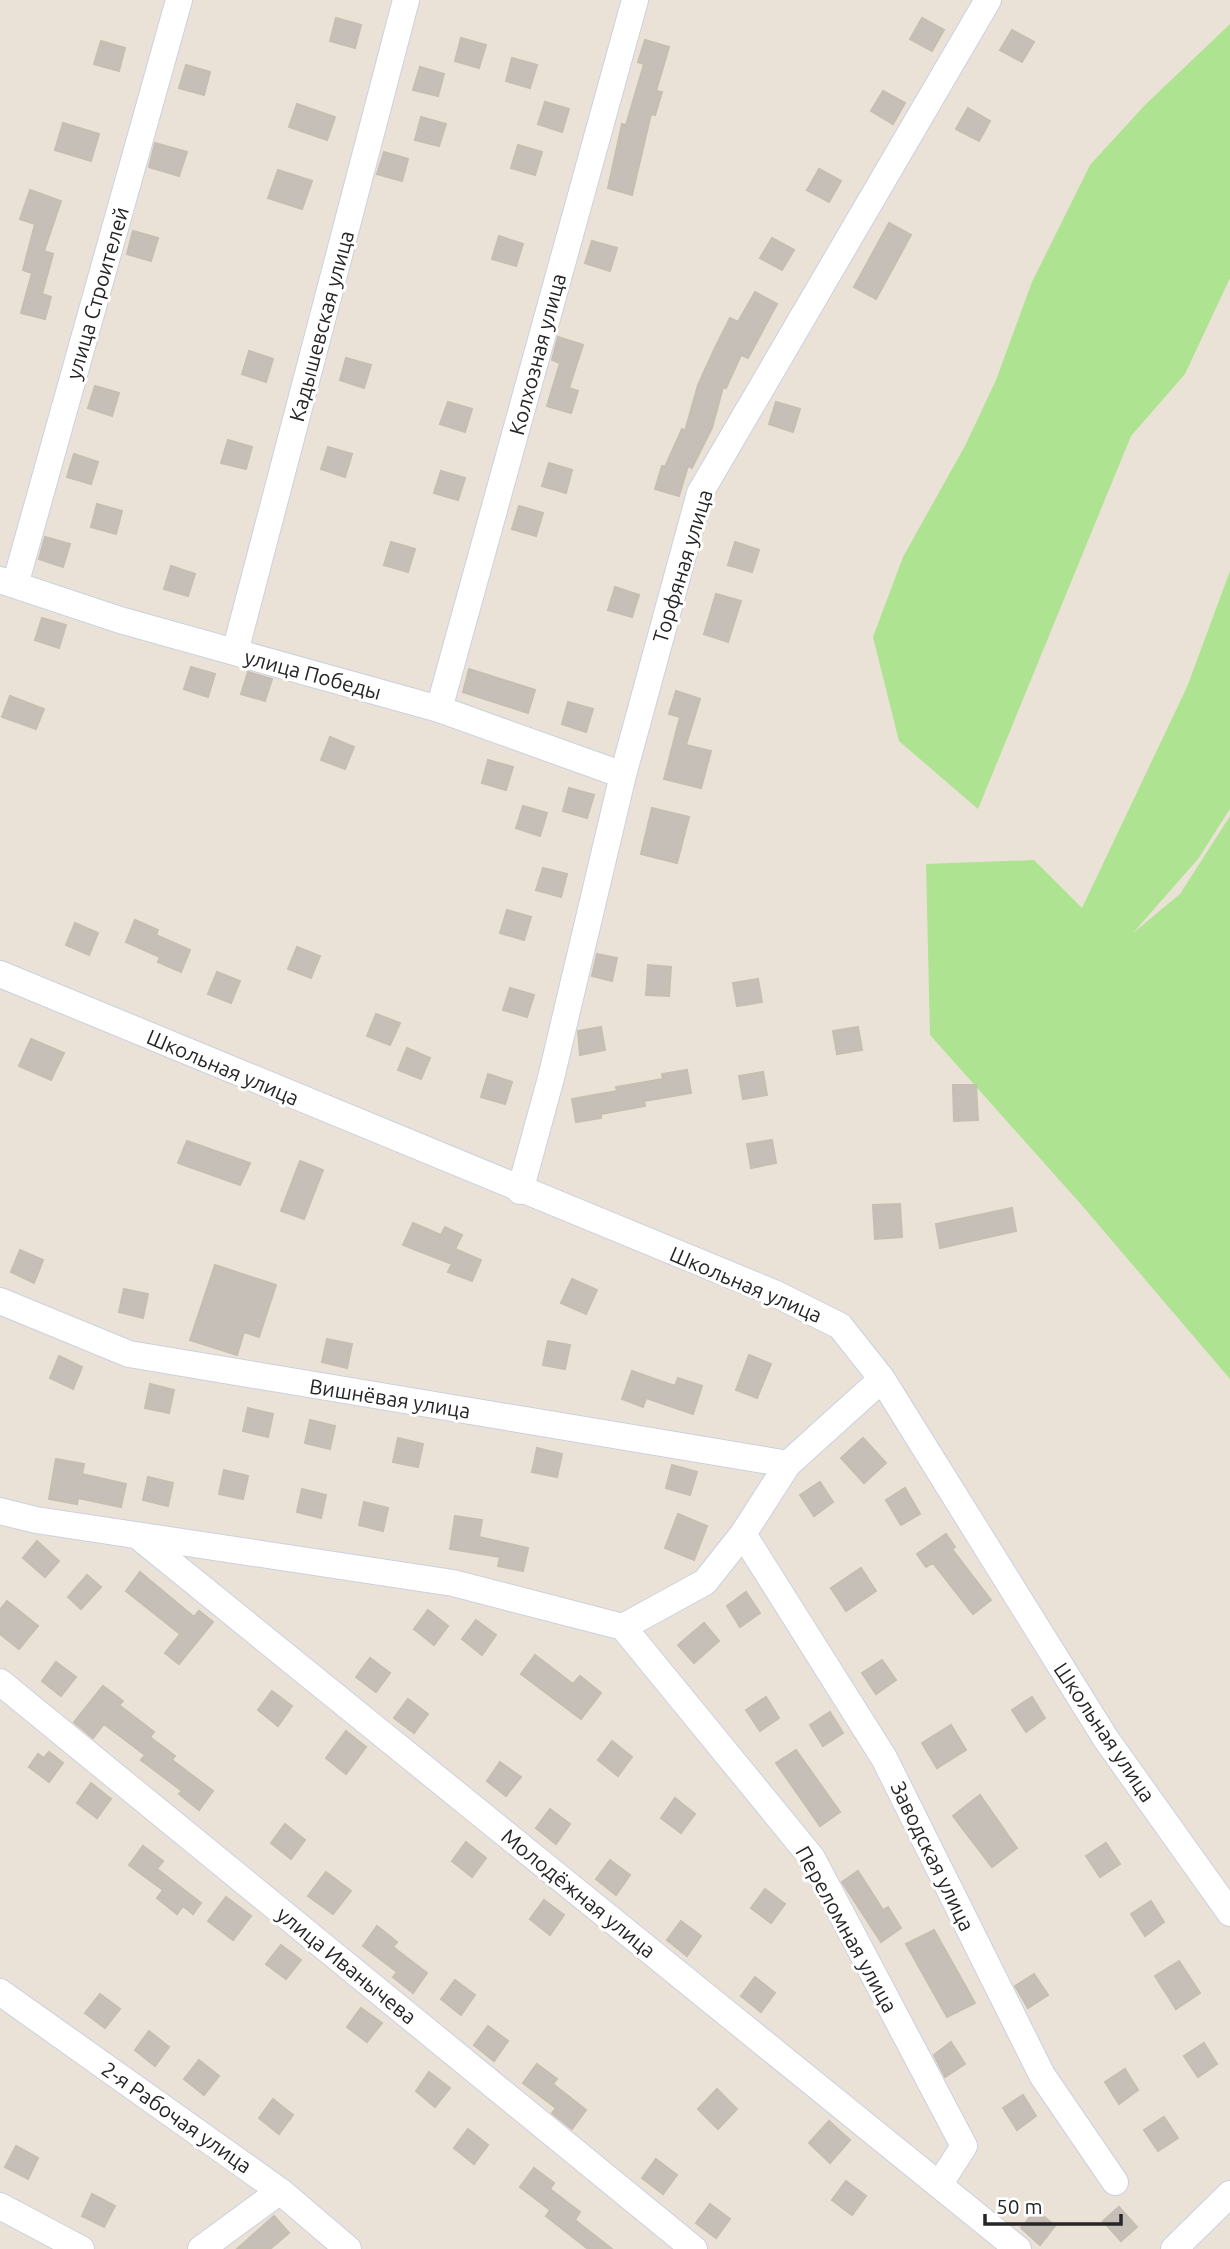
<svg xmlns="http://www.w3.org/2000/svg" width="1230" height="2249" font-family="Ubuntu,sans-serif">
<rect width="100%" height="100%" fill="#eae2d7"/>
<!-- green -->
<path fill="#aee391" d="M1230,24V278L1185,374L1131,436L978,809L899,741L873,637L903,557L966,444L996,380L1032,282L1090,165L1145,105Z
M1230,571V809L1198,859L1133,933L1180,894L1230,816V1379L1079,1202L930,1035L926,864L1034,860L1082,908L1187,687Z"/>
<!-- building -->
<path fill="#c5bfb7" stroke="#c5beb1" stroke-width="2" d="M336,18L361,25L355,48L330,41Z
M922,18L944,30L932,51L910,39Z
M1012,30L1034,42L1022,62L1000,50Z
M461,38L486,45L479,68L455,61Z
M645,40L669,47L656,91L662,92L655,115L651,114L632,195L608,188L622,124L626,125L644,64L638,62Z
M101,41L125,48L119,71L94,64Z
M512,58L537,65L530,88L506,81Z
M186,65L210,72L204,95L179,88Z
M420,67L444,74L438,96L413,90Z
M883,91L905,103L893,124L871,111Z
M545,102L569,109L562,132L538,124Z
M297,104L335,117L327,140L289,127Z
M968,108L990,121L979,141L956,129Z
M421,117L446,124L439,146L415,140Z
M63,123L99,134L91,161L55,150Z
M155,143L187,152L179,176L149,167Z
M518,145L542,152L535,175L511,168Z
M384,152L408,159L402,181L377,174Z
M819,169L841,181L829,202L807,190Z
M278,170L312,181L302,209L268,198Z
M30,190L61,201L44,251L53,254L42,294L51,297L45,319L21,313L32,273L23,270L35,224L20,219Z
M889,223L911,235L876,299L854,287Z
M133,231L158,238L151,261L127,254Z
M499,236L523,244L516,266L492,259Z
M772,238L794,250L782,270L760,258Z
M592,241L617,248L610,271L585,263Z
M755,292L777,304L748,358L741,355L726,388L723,387L712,428L692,468L688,466L679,496L655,489L662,466L665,467L682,429L685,431L698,385L714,350L730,318L738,322Z
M558,337L583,345L569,388L578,391L571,413L547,406L560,363L552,360Z
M249,351L273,359L266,382L242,374Z
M346,358L371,365L364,388L340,380Z
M95,386L119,393L112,416L88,408Z
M448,402L472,409L465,432L440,424Z
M776,402L800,409L793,432L769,424Z
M228,440L252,447L246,469L221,463Z
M328,447L352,454L345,477L321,469Z
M74,454L98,462L91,484L67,477Z
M549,463L572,470L566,493L542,486Z
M441,471L465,478L458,500L434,493Z
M97,504L122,511L116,534L91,527Z
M519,506L543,513L536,536L512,529Z
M45,537L70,544L63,567L39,559Z
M391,542L415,549L408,572L384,565Z
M735,542L759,550L752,572L728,565Z
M171,566L195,574L188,596L164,589Z
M615,587L639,595L632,617L608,610Z
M716,594L741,601L728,642L704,634Z
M42,618L66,625L59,648L35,640Z
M191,667L215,674L208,697L184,689Z
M469,669L535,690L528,713L463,692Z
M248,672L272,679L265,701L241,694Z
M676,691L700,699L686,745L711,751L701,788L664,779L680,717L669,714Z
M10,696L44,709L36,729L2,717Z
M568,702L593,709L586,732L562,724Z
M330,737L354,747L345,769L321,760Z
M488,760L513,767L506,790L482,783Z
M569,788L594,795L587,818L563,811Z
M523,806L547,813L540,836L516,828Z
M652,808L689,817L677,863L641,854Z
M543,868L567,874L561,897L536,890Z
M507,910L531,917L524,940L500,933Z
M135,920L158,930L156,935L190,950L181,972L158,962L160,957L126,942Z
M75,923L98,933L89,955L66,945Z
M297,947L320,956L311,978L288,969Z
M597,954L617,958L612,981L592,976Z
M648,965L671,967L669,996L646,995Z
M217,972L240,981L231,1003L208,994Z
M758,979L762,1002L737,1006L733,983Z
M510,988L534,995L527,1017L503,1010Z
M376,1014L400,1023L390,1045L367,1036Z
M601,1027L605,1050L580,1055L578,1031Z
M858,1027L862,1050L837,1054L833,1031Z
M31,1039L64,1053L51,1080L19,1066Z
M407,1048L430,1058L421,1079L398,1070Z
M687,1070L691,1093L644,1101L645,1106L601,1114V1118L576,1122L572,1099L617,1091L616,1087L663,1079L662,1074Z
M763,1072L767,1095L743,1099L739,1076Z
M488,1074L512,1082L505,1104L481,1097Z
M953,1085H976L978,1120L954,1121Z
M772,1140L776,1163L751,1168L747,1144Z
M187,1141L250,1163L240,1185L178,1163Z
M300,1161L323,1170L304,1219L281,1211Z
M900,1204L902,1237L875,1239L873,1205Z
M1012,1208L1016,1231L940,1248L936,1224Z
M413,1223L441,1235L445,1227L462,1235L455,1249L481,1260L472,1281L448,1272L452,1264L403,1245Z
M20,1250L43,1260L34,1283L11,1272Z
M215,1265L276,1285L259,1337L244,1332L237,1355L190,1340Z
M572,1279L597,1290L586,1314L561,1303Z
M124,1289L148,1294L143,1318L119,1312Z
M327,1339L352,1344L347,1368L322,1362Z
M548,1341L570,1345L565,1369L543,1365Z
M749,1355L771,1364L757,1398L736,1390Z
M59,1356L82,1367L73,1389L50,1378Z
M632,1371L675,1386L678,1378L702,1386L693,1414L646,1398L643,1407L622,1399Z
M150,1384L174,1390L169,1413L145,1408Z
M248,1408L273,1414L268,1437L243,1431Z
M310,1420L335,1426L330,1449L305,1443Z
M398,1438L423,1444L418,1467L393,1462Z
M863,1438L886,1463L864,1483L841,1458Z
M537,1448L562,1454L557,1477L532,1472Z
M56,1459L84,1464L82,1474L126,1484L121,1507L78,1498L77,1504L49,1499Z
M672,1465L697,1472L690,1495L666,1488Z
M224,1470L248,1476L243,1499L219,1494Z
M148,1477L173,1483L168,1506L143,1500Z
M820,1482L833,1502L814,1516L800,1495Z
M905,1488L920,1514L901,1525L886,1500Z
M302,1489L326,1495L321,1518L297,1512Z
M364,1502L388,1508L383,1531L359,1525Z
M678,1514L707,1526L694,1560L665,1548Z
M455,1516L482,1520L479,1537L528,1548L523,1571L498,1566L500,1557L450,1549Z
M946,1534L955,1547L952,1549L991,1600L973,1614L933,1563L926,1567L917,1554Z
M37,1541L59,1561L45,1577L23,1558Z
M861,1568L876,1591L846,1611L831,1588Z
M140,1572L194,1617L199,1611L213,1622L179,1664L165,1653L180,1634L126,1591Z
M87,1575L101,1587L81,1609L68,1597Z
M746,1592L760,1613L740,1627L727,1606Z
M7,1601L38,1626L19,1649L0,1634V1610Z
M428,1610L448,1626L434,1645L414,1629Z
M476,1620L496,1635L482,1655L462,1639Z
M704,1623L719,1641L694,1663L678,1645Z
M535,1655L573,1684L580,1676L601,1693L581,1719L521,1674Z
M370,1658L390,1673L376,1692L356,1677Z
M882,1660L896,1680L876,1694L862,1673Z
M56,1662L76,1677L61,1696L42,1681Z
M103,1686L123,1701L119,1705L154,1732L150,1737L175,1756L172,1760L213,1791L199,1810L179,1794L182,1791L141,1760L145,1755L104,1724L93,1738L74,1722Z
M272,1691L292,1706L278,1726L258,1710Z
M766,1697L779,1718L760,1731L746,1710Z
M1032,1697L1045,1718L1026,1732L1012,1710Z
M408,1699L428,1714L414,1733L394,1718Z
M830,1712L843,1733L823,1746L810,1725Z
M951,1725L966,1750L937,1768L922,1743Z
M346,1731L366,1747L346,1774L326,1758Z
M612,1741L632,1757L618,1776L598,1760Z
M796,1750L840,1812L820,1826L776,1763Z
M49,1752L63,1763L49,1782L29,1767L38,1754L44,1758Z
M500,1762L521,1777L506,1796L487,1781Z
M91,1783L111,1799L97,1818L77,1803Z
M980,1795L1017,1848L992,1867L953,1816Z
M675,1798L695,1814L681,1833L661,1818Z
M550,1809L570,1824L556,1844L536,1828Z
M285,1824L305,1840L291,1859L271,1843Z
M466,1842L486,1858L472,1877L452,1861Z
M1106,1843L1120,1864L1100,1877L1086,1856Z
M143,1846L163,1861L157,1869L201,1903L193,1914L183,1906L177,1914L157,1898L163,1890L129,1865Z
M610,1860L630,1875L616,1895L596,1879Z
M858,1871L883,1910L888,1907L901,1928L881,1942L842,1882Z
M326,1872L351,1891L333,1914L308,1896Z
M765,1889L785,1904L771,1923L751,1908Z
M226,1897L251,1916L233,1940L208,1921Z
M544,1900L564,1915L550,1935L530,1919Z
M1151,1901L1164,1922L1145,1936L1131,1914Z
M681,1921L701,1936L687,1956L667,1940Z
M377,1926L397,1942L393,1947L427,1973L413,1993L393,1977L397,1972L363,1946Z
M934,1930L975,2003L947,2017L906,1944Z
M281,1945L301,1960L286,1979L266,1964Z
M1179,1961L1200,1993L1176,2009L1155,1976Z
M1034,1974L1048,1995L1028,2008L1015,1986Z
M755,1977L775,1993L761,2012L741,1996Z
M455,1980L475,1995L461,2015L441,1999Z
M100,1994L120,2009L105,2028L85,2013Z
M361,2008L382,2023L367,2042L347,2027Z
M488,2026L508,2041L494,2061L474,2045Z
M149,2031L169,2047L155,2066L135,2050Z
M951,2042L965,2064L945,2077L934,2055Z
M1204,2043L1217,2064L1198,2077L1184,2056Z
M199,2060L219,2076L204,2095L184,2079Z
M537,2064L557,2079L553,2084L586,2110L572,2129L552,2113L556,2108L523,2083Z
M1125,2069L1138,2090L1119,2104L1105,2082Z
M429,2072L450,2088L435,2107L416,2091Z
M717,2089L737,2109L718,2129L698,2109Z
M1023,2095L1036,2116L1017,2130L1003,2108Z
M273,2099L293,2115L279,2134L259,2118Z
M1164,2117L1178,2138L1158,2151L1144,2130Z
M829,2121L850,2140L830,2163L809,2143Z
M468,2129L488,2145L474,2164L454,2148Z
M16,2146L38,2158L28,2179L5,2167Z
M656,2159L677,2175L663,2194L642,2178Z
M534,2168L554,2183L550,2189L580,2212L575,2220L612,2249H588L546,2216L550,2210L520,2187Z
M846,2181L866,2196L852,2215L832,2200Z
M92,2194L115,2206L104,2227L82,2216Z
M710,2204L730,2219L716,2238L696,2223Z
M1119,2207L1137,2227L1121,2241L1103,2221Z
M1036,2210L1055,2226L1040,2245L1021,2228Z
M274,2216L289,2233L270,2249H237Z"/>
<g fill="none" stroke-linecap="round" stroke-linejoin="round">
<defs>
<path id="minor" d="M0,580L120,620L439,709L623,775
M15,585L179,0
M235,652L406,0
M439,709L635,0
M0,974L774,1293L840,1326L882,1379L1106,1739L1230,1913
M520,1191L551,1078L623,775L700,493L988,0
M0,1301L129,1354L788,1464
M0,1511L36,1520L453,1583L623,1627L705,1582L743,1534L788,1464L882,1379
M743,1534L884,1758L1042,2075L1115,2182
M139,1537L1018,2249
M623,1627L812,1858L964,2146L939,2185
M0,1682L694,2249
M0,1992L280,2191L348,2249
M0,2206L81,2249
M201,2249L280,2191
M1174,2249L1230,2194"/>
</defs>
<!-- minor casing -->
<use href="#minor" stroke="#ccd0e0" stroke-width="28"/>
<!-- minor -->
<use href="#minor" stroke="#fff" stroke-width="26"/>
</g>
<g text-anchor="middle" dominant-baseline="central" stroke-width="6" stroke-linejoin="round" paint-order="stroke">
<!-- street labels -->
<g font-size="21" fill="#262626" stroke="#fff">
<text transform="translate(97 293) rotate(-74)">улица Строителей</text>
<text transform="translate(321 326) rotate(-75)">Кадышевская улица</text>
<text transform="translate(537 354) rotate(-75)">Колхозная улица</text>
<text transform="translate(682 566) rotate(-73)">Торфяная улица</text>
<text transform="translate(313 674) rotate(15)">улица Победы</text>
<text transform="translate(223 1067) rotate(23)">Школьная улица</text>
<text transform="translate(746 1284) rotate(23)">Школьная улица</text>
<text transform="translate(390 1398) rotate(9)">Вишнёвая улица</text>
<text transform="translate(1105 1732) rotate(56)">Школьная улица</text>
<text transform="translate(933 1856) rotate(64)">Заводская улица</text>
<text transform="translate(579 1893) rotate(39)">Молодёжная улица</text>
<text transform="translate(847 1929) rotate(61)">Переломная улица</text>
<text transform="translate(347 1965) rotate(39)">улица Иванычева</text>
<text transform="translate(177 2117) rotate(35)">2-я Рабочая улица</text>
</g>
</g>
<!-- scale -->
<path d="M985 2214v10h136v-10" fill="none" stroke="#262626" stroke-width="3.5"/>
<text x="996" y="2214" font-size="21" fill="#262626" stroke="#ffffff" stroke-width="5" paint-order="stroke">50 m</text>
</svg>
